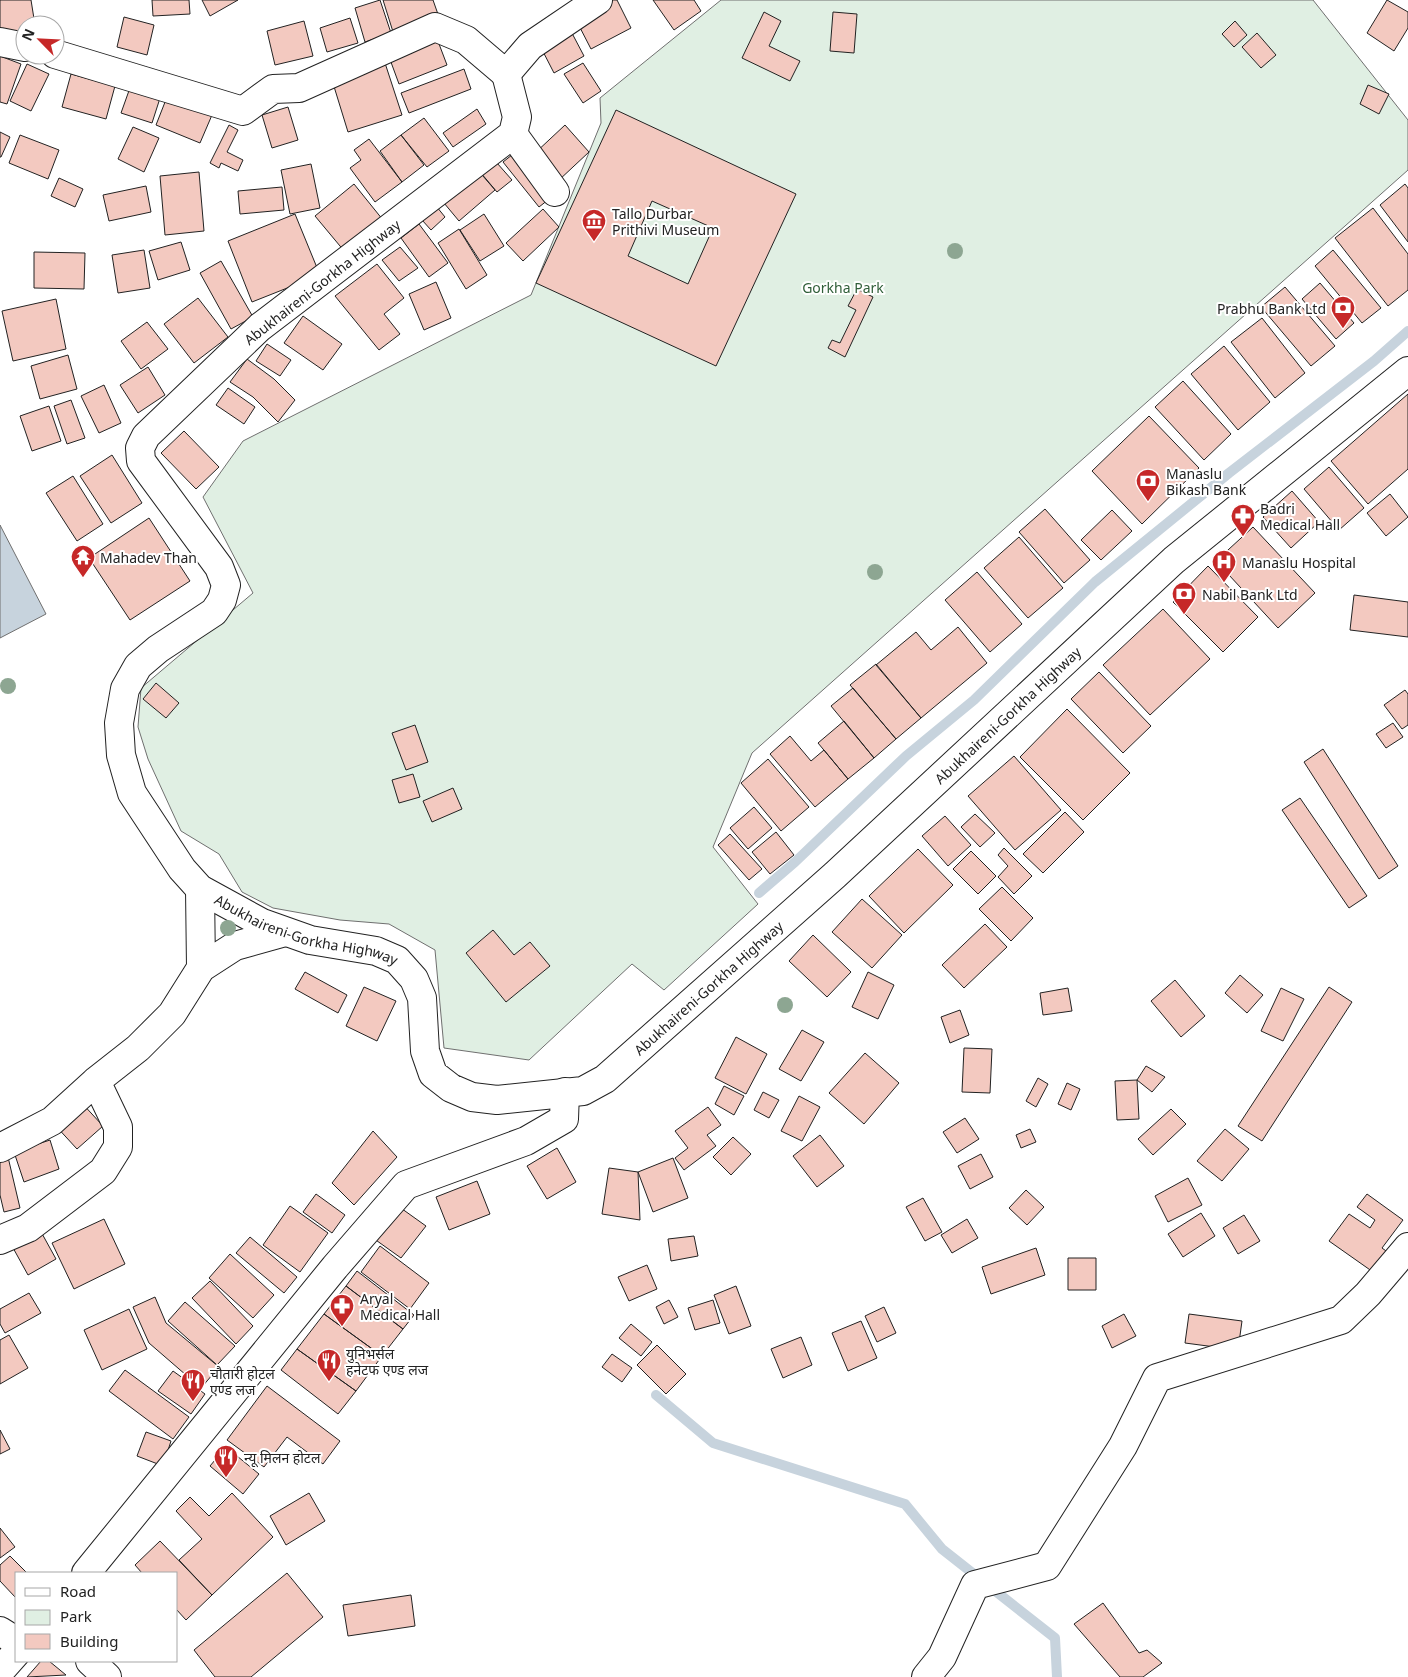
<svg xmlns="http://www.w3.org/2000/svg" width="1408" height="1677" font-family="'Noto Sans','Noto Sans Devanagari',sans-serif">
<rect width="100%" height="100%" fill="#fff"/>
<!-- green -->
<path fill="#e0efe3" stroke="#6f6f6f" d="M721,0H1313L1408,120V170L752,753L713,847L758,904L664,990L632,964L529,1060L444,1048L435,950L389,924L340,920L273,908L242,892L219,854L181,831L148,759L138,727L141,688L253,593L203,497L243,441L531,295L601,123L600,98Z"/>
<!-- water -->
<path fill="#c7d3dd" stroke="#6f6f6f" d="M0,525L46,614L0,638Z"/>
<g fill="none" stroke-linecap="round" stroke-linejoin="round">
<!-- stream -->
<path stroke="#c7d3dd" stroke-width="10" d="M759,893L795,862L906,756L974,700L1095,582L1229,473L1374,361L1408,331
M656,1395L713,1443L905,1504L942,1549L1055,1638L1057,1677"/>
</g>
<!-- building -->
<path fill="#f3c9c0" stroke="#222" fill-rule="evenodd" d="M0,0H31L35,25H25V39L0,35Z
M152,0H189L190,14L153,16Z
M202,0H238L210,16Z
M380,0L391,33L365,42L355,8Z
M383,0H433L440,20L394,35Z
M606,0H617L631,28L591,49L574,16Z
M653,0H694L701,11L674,30Z
M1387,0L1408,12V28L1394,51L1367,33Z
M764,12L781,21L769,46L800,61L790,81L742,58Z
M833,12L857,14L854,53L830,51Z
M124,17L154,25L147,55L117,47Z
M350,18L358,43L327,52L320,28Z
M564,18L584,56L554,73L534,34Z
M304,21L313,56L275,65L267,31Z
M1235,21L1247,35L1234,47L1222,34Z
M1257,33L1276,55L1261,68L1242,47Z
M436,36L447,65L399,84L388,54Z
M0,56L21,64L7,104L0,102Z
M385,63L402,115L348,132L332,80Z
M583,63L601,91L583,103L564,74Z
M27,64L49,74L31,111L10,101Z
M464,69L471,89L409,113L401,93Z
M71,74L115,86L106,119L62,107Z
M131,85L161,95L152,123L121,113Z
M1368,85L1389,94L1379,114L1360,104Z
M167,97L212,115L200,143L156,125Z
M288,107L298,140L272,148L262,115Z
M477,109L486,124L453,147L443,133Z
M616,110L796,194L716,366L536,283ZM652,201L713,228L688,284L628,256Z
M424,118L449,151L427,167L401,135Z
M229,125L238,130L227,152L243,160L238,171L221,163L219,168L210,163Z
M565,125L589,152L558,181L534,154Z
M133,127L159,138L144,172L118,159Z
M0,132L10,137L1,157H0Z
M20,135L59,150L48,179L9,163Z
M401,135L424,165L402,182L380,151Z
M369,139L402,182L375,202L350,168L361,160L354,150Z
M517,151L553,196L539,207L503,162Z
M470,160L497,163L512,180L497,192Z
M470,161L495,190L459,221L434,191Z
M311,164L320,208L290,214L281,170Z
M199,172L204,231L165,235L160,176Z
M59,178L83,189L75,207L51,196Z
M354,184L383,220L345,252L315,216Z
M1405,184L1408,188V242L1380,205Z
M146,186L151,212L109,221L103,195Z
M282,187L284,210L240,214L238,191Z
M428,196L445,217L431,230L413,210Z
M1373,208L1408,254V290L1388,306L1335,238Z
M543,209L559,227L523,261L506,243Z
M295,214L320,275L252,302L228,241Z
M484,214L504,246L480,261L460,230Z
M419,224L448,263L429,277L401,238Z
M459,229L487,275L466,289L438,243Z
M181,242L190,270L158,280L149,251Z
M400,247L418,268L399,281L382,260Z
M144,250L150,288L118,293L112,255Z
M1333,250L1381,308L1362,323L1315,266Z
M34,252L85,253L84,289L34,288Z
M221,261L253,317L231,329L200,273Z
M377,264L404,298L384,314L400,334L379,350L335,296Z
M436,282L451,318L424,330L409,294Z
M1320,283L1354,323L1336,339L1302,299Z
M1285,287L1335,346L1311,366L1261,307Z
M857,289L873,297L845,357L828,348L832,340L840,343L856,310L848,306Z
M198,298L228,337L194,363L164,324Z
M56,299L66,349L13,361L2,311Z
M303,316L342,344L323,370L284,343Z
M1262,318L1305,373L1275,398L1231,342Z
M147,322L168,349L141,369L121,341Z
M267,344L291,360L280,376L256,361Z
M1224,346L1270,402L1238,430L1191,374Z
M68,355L77,389L40,399L31,366Z
M247,359L274,379L295,400L278,422L253,397L230,382Z
M148,367L165,395L138,413L120,385Z
M1183,381L1231,434L1204,460L1155,407Z
M104,385L121,423L99,433L81,396Z
M228,388L255,407L244,424L216,405Z
M1408,394V469L1368,504L1331,461Z
M71,400L85,438L67,444L54,406Z
M49,406L61,441L32,451L20,416Z
M1149,416L1199,468L1142,524L1092,471Z
M184,431L219,467L196,489L161,453Z
M112,455L142,503L111,523L80,476Z
M1329,467L1364,508L1339,530L1304,489Z
M73,476L103,524L77,541L46,493Z
M1292,491L1319,522L1291,548L1263,517Z
M1390,494L1408,517L1386,536L1367,513Z
M1045,509L1090,560L1064,583L1019,532Z
M1112,510L1132,531L1101,560L1081,540Z
M149,518L190,581L130,620L89,558Z
M1253,527L1315,593L1278,628L1216,561Z
M1019,537L1063,588L1028,618L984,568Z
M1208,566L1258,617L1223,652L1173,602Z
M977,572L1022,624L990,652L945,600Z
M1354,595L1408,602V637L1350,630Z
M1163,609L1210,659L1150,715L1103,665Z
M958,627L987,663L921,718L876,665L916,632L931,650Z
M876,664L921,718L896,739L850,685Z
M1099,672L1151,726L1123,753L1071,699Z
M156,683L179,703L166,718L143,699Z
M853,688L896,739L874,758L831,706Z
M1405,690L1408,694V725L1402,729L1384,705Z
M1067,709L1130,773L1083,820L1020,757Z
M844,721L874,758L848,779L818,743Z
M1393,723L1403,737L1386,748L1376,734Z
M415,725L428,762L406,770L392,733Z
M790,736L811,761L824,750L848,779L815,807L770,754Z
M1323,749L1398,866L1379,879L1304,762Z
M1014,756L1061,810L1015,850L968,796Z
M768,759L809,807L781,831L741,783Z
M413,774L420,797L399,803L392,780Z
M453,788L462,809L432,822L423,801Z
M1300,798L1367,896L1349,908L1282,810Z
M754,807L772,828L748,849L730,828Z
M1065,812L1084,832L1043,873L1023,854Z
M975,814L995,833L980,847L961,827Z
M945,816L971,845L948,866L922,836Z
M776,832L794,855L770,874L752,852Z
M730,834L762,869L749,880L718,845Z
M1004,848L1032,876L1014,894L998,877L1008,866L998,855Z
M918,849L953,885L904,933L869,896Z
M971,851L996,876L978,894L953,869Z
M1002,887L1033,918L1011,941L979,909Z
M862,899L902,935L872,968L832,932Z
M985,924L1007,947L964,988L942,965Z
M493,930L514,955L530,942L550,966L506,1002L466,953Z
M813,935L851,972L827,997L789,961Z
M305,972L347,995L338,1013L295,989Z
M868,972L894,985L878,1019L852,1007Z
M1240,975L1263,995L1247,1013L1225,993Z
M1175,980L1205,1016L1181,1037L1151,1001Z
M364,987L396,1001L377,1041L346,1026Z
M1329,987L1352,1002L1262,1141L1238,1126Z
M1068,988L1072,1011L1043,1015L1040,993Z
M1281,988L1304,999L1283,1041L1261,1031Z
M960,1010L969,1035L950,1043L941,1017Z
M802,1030L824,1042L801,1081L779,1069Z
M736,1037L767,1054L746,1094L715,1078Z
M964,1048L992,1049L990,1093L962,1092Z
M865,1053L899,1083L864,1124L829,1093Z
M1146,1066L1165,1077L1152,1092L1137,1080Z
M1038,1078L1048,1084L1036,1107L1026,1101Z
M1137,1080L1139,1119L1117,1120L1115,1081Z
M1067,1083L1080,1089L1071,1110L1058,1104Z
M724,1086L744,1096L734,1115L715,1104Z
M763,1092L779,1100L769,1118L754,1110Z
M799,1096L820,1107L802,1141L781,1131Z
M80,1101L103,1126L77,1149L54,1124Z
M708,1107L721,1125L707,1135L716,1146L684,1170L675,1158L688,1148L675,1131Z
M1171,1109L1186,1124L1153,1155L1138,1139Z
M965,1118L979,1139L957,1153L943,1132Z
M1030,1129L1036,1142L1021,1148L1016,1135Z
M1225,1129L1249,1149L1222,1181L1197,1161Z
M373,1131L397,1157L354,1205L332,1183Z
M820,1135L844,1166L817,1187L793,1156Z
M733,1137L751,1154L731,1175L713,1157Z
M50,1140L59,1169L24,1182L14,1152Z
M557,1148L576,1182L547,1199L527,1166Z
M981,1154L993,1177L970,1189L958,1166Z
M8,1157L20,1208L4,1212L0,1195V1159Z
M673,1158L688,1198L653,1212L638,1172Z
M609,1168L638,1172L640,1220L602,1214Z
M1188,1178L1202,1205L1168,1222L1155,1196Z
M477,1181L490,1214L449,1230L436,1197Z
M1026,1190L1044,1207L1027,1225L1009,1208Z
M316,1194L345,1215L332,1233L303,1212Z
M1367,1194L1403,1220L1382,1248L1397,1259L1383,1279L1329,1241L1349,1214L1370,1228L1375,1220L1357,1207Z
M923,1198L942,1232L925,1241L906,1207Z
M290,1206L328,1233L300,1272L263,1245Z
M398,1206L426,1226L401,1258L373,1238Z
M1201,1213L1215,1236L1183,1257L1168,1234Z
M1244,1215L1260,1241L1238,1254L1223,1228Z
M104,1219L125,1264L74,1289L52,1243Z
M967,1219L978,1238L952,1253L941,1235Z
M40,1230L56,1259L28,1275L12,1246Z
M694,1236L698,1256L671,1261L668,1239Z
M250,1237L297,1277L284,1293L236,1253Z
M380,1246L429,1283L410,1309L361,1272Z
M1036,1248L1045,1275L991,1294L982,1267Z
M230,1254L274,1295L253,1318L209,1278Z
M1068,1258H1096V1290H1068Z
M647,1265L657,1289L629,1301L618,1277Z
M357,1271L414,1315L403,1329L346,1286Z
M210,1281L253,1326L236,1344L192,1298Z
M346,1286L403,1329L382,1356L324,1314Z
M736,1286L751,1326L729,1334L714,1295Z
M29,1293L41,1313L5,1333L0,1324V1309Z
M155,1297L166,1323L219,1367L201,1388L149,1343L133,1307Z
M669,1300L678,1317L664,1324L656,1307Z
M713,1300L720,1323L695,1330L688,1308Z
M185,1302L235,1346L217,1365L168,1321Z
M884,1307L896,1333L877,1342L865,1316Z
M129,1309L147,1349L102,1370L84,1330Z
M324,1314L382,1356L356,1391L297,1349Z
M1124,1314L1136,1336L1112,1348L1102,1326Z
M1189,1314L1242,1321L1238,1350L1185,1343Z
M861,1321L877,1358L848,1371L832,1333Z
M631,1324L652,1342L641,1356L619,1338Z
M9,1335L28,1368L0,1384V1340Z
M801,1337L812,1365L783,1378L771,1349Z
M657,1345L686,1374L666,1394L637,1365Z
M297,1349L356,1391L338,1414L281,1370Z
M612,1354L632,1368L622,1382L602,1367Z
M125,1370L189,1417L173,1439L109,1391Z
M173,1371L205,1394L191,1414L158,1391Z
M267,1386L340,1441L323,1464L287,1437L264,1467L227,1440Z
M0,1430L10,1449L0,1454Z
M146,1432L171,1441L163,1466L137,1456Z
M226,1447L259,1474L243,1494L210,1466Z
M232,1493L273,1537L212,1595L179,1560L202,1539L176,1511L190,1497L209,1516Z
M309,1493L325,1521L286,1545L270,1516Z
M0,1528L15,1547L0,1558Z
M160,1541L212,1595L186,1620L176,1609V1573H142L135,1565Z
M10,1556L27,1573H16V1598L0,1581V1565Z
M287,1573L323,1617L251,1677H215L194,1650Z
M411,1595L415,1626L348,1636L343,1605Z
M1103,1603L1139,1653L1147,1650L1162,1663L1143,1677H1120L1074,1624Z
M41,1661H49L66,1675L27,1677Z"/>
<g fill="none" stroke-linecap="round" stroke-linejoin="round">
<defs>
<path id="minor" d="M0,42L25,47
M55,54L243,111L273,89L299,88L435,27L466,40L506,74L530,46L598,0
M513,134L555,192
M201,968L235,946L285,932
M0,1148L52,1121L96,1081L138,1048L172,1014L201,968L200,889
M0,1240L28,1228L103,1171L118,1147V1127L96,1081
M86,1573L335,1267L406,1185L526,1141L564,1119L565,1092
M0,1631L16,1641
M90,1661L107,1677
M0,1671L16,1653
M926,1677L942,1657L975,1585L1047,1566L1123,1446L1157,1378L1341,1320L1368,1294L1408,1247"/>
<g id="major">
<path id="s1" d="M506,74L517,117L513,134L260,327L146,436L140,448L141,461L219,567L226,585L222,600L214,612L158,649L138,666L125,689L119,723L121,755L132,793L182,869L200,889L262,923L310,940L376,951L397,960L414,979L422,998L425,1051L433,1074L451,1088L472,1097L497,1100L583,1091L605,1079L835,875L1174,560L1408,371"/>
</g>
</defs>
<!-- minor casing -->
<use href="#minor" stroke="#222" stroke-width="30"/>
<!-- major casing -->
<use href="#major" stroke="#222" stroke-width="30"/>
<!-- minor -->
<use href="#minor" stroke="#fff" stroke-width="28"/>
<!-- major -->
<use href="#major" stroke="#fff" stroke-width="28"/>
</g>
<!-- trees -->
<g fill="#8da692">
<circle cx="955" cy="251" r="8"/>
<circle cx="875" cy="572" r="8"/>
<circle cx="8" cy="686" r="8"/>
<circle cx="228" cy="928" r="8"/>
<circle cx="785" cy="1005" r="8"/>
</g>
<!-- icons -->
<defs>
<symbol id="museum-pin" viewBox="-11 -11 22 30"><path d="M0 17L-7.5 6A9.5 9.5 0 1 1 7.5 6Z" fill="#c62828" stroke="#fff"/><path d="M0-6L6-3V-2H-6V-3ZM-5-1h2V3h-2ZM-1-1h2V3h-2ZM3-1h2V3H3ZM-6 4H6V6H-6Z" fill="#fff"/></symbol>
<symbol id="bank-pin" viewBox="-11 -11 22 30"><path d="M0 17L-7.5 6A9.5 9.5 0 1 1 7.5 6Z" fill="#c62828" stroke="#fff"/><path d="M-6-4H6V4H-6ZM0-2.3a2.3 2.3 0 1 0 0 4.6a2.3 2.3 0 1 0 0-4.6Z" fill="#fff"/></symbol>
<symbol id="pharmacy-pin" viewBox="-11 -11 22 30"><path d="M0 17L-7.5 6A9.5 9.5 0 1 1 7.5 6Z" fill="#c62828" stroke="#fff"/><path d="M-2-6h4v4h4v4h-4v4h-4v-4h-4v-4h4Z" fill="#fff"/></symbol>
<symbol id="temple-pin" viewBox="-11 -11 22 30"><path d="M0 17L-7.5 6A9.5 9.5 0 1 1 7.5 6Z" fill="#c62828" stroke="#fff"/><path d="M0-6L5-2H3V0L6.5 2.5H4V6H1.5V3h-3V6H-4V2.5H-6.5L-3 0V-2H-5Z" fill="#fff"/></symbol>
<symbol id="hospital-pin" viewBox="-11 -11 22 30"><path d="M0 17L-7.5 6A9.5 9.5 0 1 1 7.5 6Z" fill="#c62828" stroke="#fff"/><path d="M-5-5h3v3.5h4V-5h3V5h-3V1.5h-4V5h-3Z" fill="#fff"/></symbol>
<symbol id="restaurant-pin" viewBox="-11 -11 22 30"><path d="M0 17L-7.5 6A9.5 9.5 0 1 1 7.5 6Z" fill="#c62828" stroke="#fff"/><path d="M-5-6h1v4h1v-4h1v4h1v-4h1v5L-1.5 .5V6h-2V.5L-5-1ZM5-6V6H3V1.5H1.5Q1.5-4 5-6Z" fill="#fff"/></symbol>
</defs>
<g fill-rule="evenodd">
<use href="#museum-pin" x="580" y="207" width="28" height="38"/>
<use href="#bank-pin" x="1329" y="294" width="28" height="38"/>
<use href="#bank-pin" x="1134" y="467" width="28" height="38"/>
<use href="#pharmacy-pin" x="1229" y="502" width="28" height="38"/>
<use href="#temple-pin" x="69" y="543" width="28" height="38"/>
<use href="#hospital-pin" x="1210" y="548" width="28" height="38"/>
<use href="#bank-pin" x="1170" y="580" width="28" height="38"/>
<use href="#pharmacy-pin" x="328" y="1292" width="28" height="38"/>
<use href="#restaurant-pin" x="315" y="1347" width="28" height="38"/>
<use href="#restaurant-pin" x="179" y="1367" width="28" height="38"/>
<use href="#restaurant-pin" x="212" y="1443" width="28" height="38"/>
</g>
<g text-anchor="middle" dominant-baseline="central" stroke-width="4" stroke-linejoin="round" paint-order="stroke">
<!-- poi labels -->
<g font-size="14" fill="#222" stroke="#fff" text-anchor="start">
<text x="612" y="213">Tallo Durbar<tspan x="612" dy="16">Prithivi Museum</tspan></text>
<text x="1326" y="308" text-anchor="end">Prabhu Bank Ltd</text>
<text x="1166" y="473">Manaslu<tspan x="1166" dy="16">Bikash Bank</tspan></text>
<text x="1260" y="508">Badri<tspan x="1260" dy="16">Medical Hall</tspan></text>
<text x="100" y="557">Mahadev Than</text>
<text x="1242" y="562">Manaslu Hospital</text>
<text x="1202" y="594">Nabil Bank Ltd</text>
<text x="360" y="1298">Aryal<tspan x="360" dy="16">Medical Hall</tspan></text>
<text x="346" y="1353">युनिभर्सल<tspan x="346" dy="16">हनेटफ एण्ड लज</tspan></text>
<text x="210" y="1373">चौतारी होटल<tspan x="210" dy="16">एण्ड लज</tspan></text>
<text x="244" y="1457">न्यू मिलन होटल</text>
</g>
<!-- street labels -->
<g font-size="14" fill="#222" stroke="#fff">
<text transform="translate(322 282) rotate(-38)">Abukhaireni-Gorkha Highway</text>
<text stroke="none"><textPath href="#s1" startOffset="2149">Abukhaireni-Gorkha Highway</textPath></text>
<text stroke="none"><textPath href="#s1" startOffset="1204">Abukhaireni-Gorkha Highway</textPath></text>
<text stroke="none"><textPath href="#s1" startOffset="1744">Abukhaireni-Gorkha Highway</textPath></text>
</g>
<!-- park labels -->
<g font-size="14" fill="#2f5e38" stroke="#fff">
<text x="843" y="287">Gorkha Park</text>
</g>
</g>
<!-- legend -->
<rect x="15" y="1572" width="162" height="90" fill="#ffffff" stroke="#a7a7a7"/>
<rect x="25" y="1588" width="25" height="8" fill="#ffffff" stroke="#a7a7a7"/>
<text x="60" y="1597" font-size="15" fill="#222222">Road</text>
<rect x="25" y="1610" width="25" height="15" fill="#e0efe3" stroke="#a7a7a7"/>
<text x="60" y="1622" font-size="15" fill="#222222">Park</text>
<rect x="25" y="1634" width="25" height="15" fill="#f3c9c0" stroke="#a7a7a7"/>
<text x="60" y="1647" font-size="15" fill="#222222">Building</text>
<!-- north arrow -->
<g transform="translate(40 40) rotate(294)"><circle r="24" fill="#ffffff" stroke="#a7a7a7"/>
<path d="M0-4L9 19L0 12L-9 19Z" fill="#c62828"/>
<text y="-8" font-size="14" font-weight="bold" text-anchor="middle" fill="#222222">N</text>
</g>
</svg>
